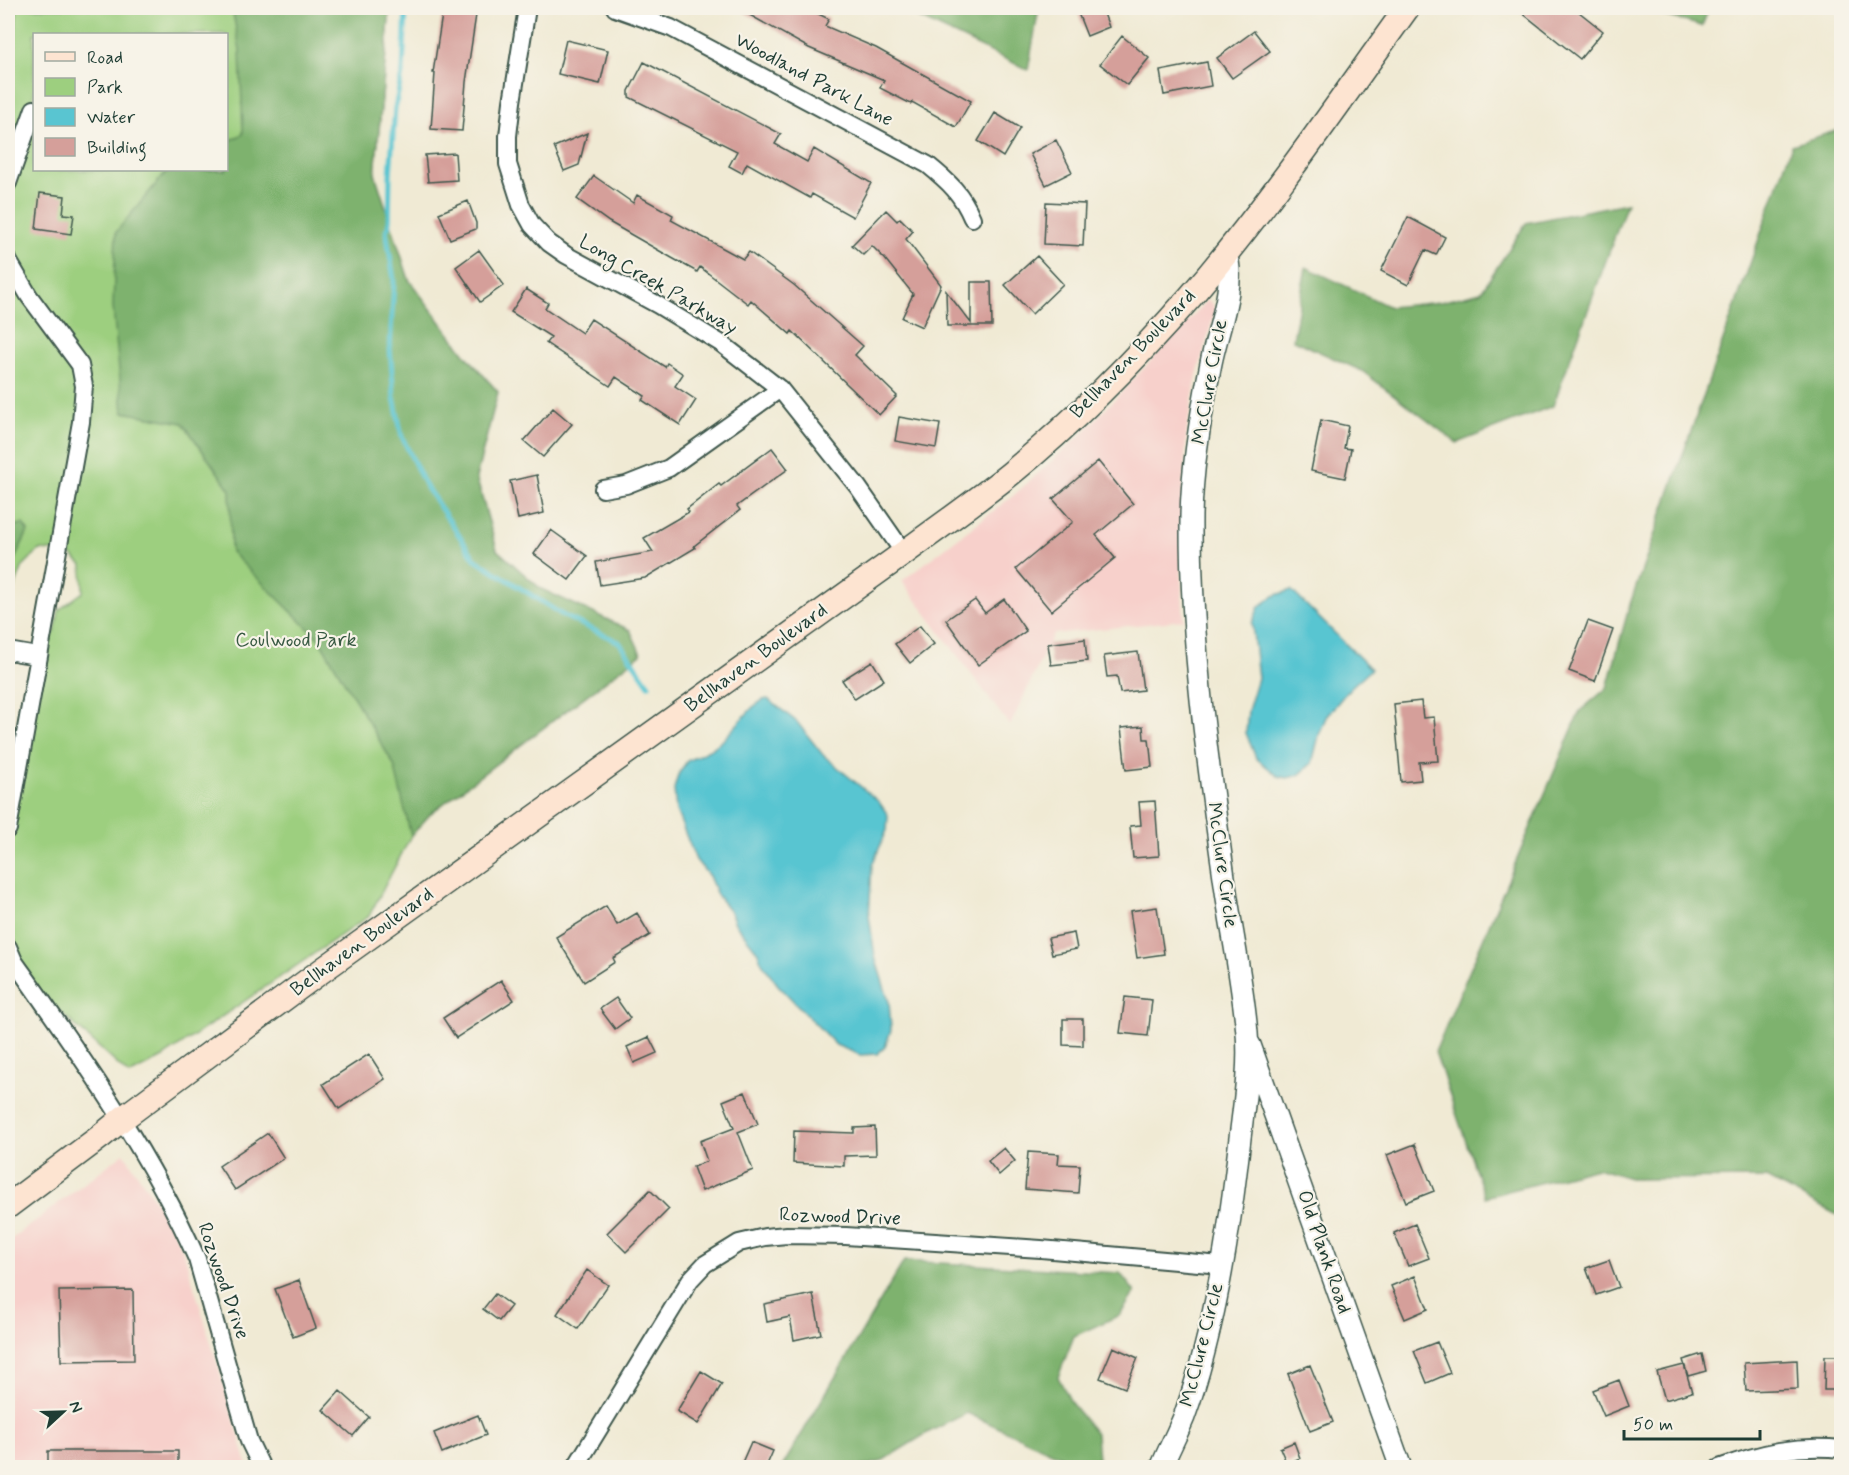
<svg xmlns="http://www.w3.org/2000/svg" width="1849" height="1475" font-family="Mynerve,sans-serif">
<rect width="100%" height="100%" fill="#f7f3e8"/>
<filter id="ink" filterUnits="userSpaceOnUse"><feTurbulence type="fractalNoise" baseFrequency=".0167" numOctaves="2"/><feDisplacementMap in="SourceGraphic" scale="12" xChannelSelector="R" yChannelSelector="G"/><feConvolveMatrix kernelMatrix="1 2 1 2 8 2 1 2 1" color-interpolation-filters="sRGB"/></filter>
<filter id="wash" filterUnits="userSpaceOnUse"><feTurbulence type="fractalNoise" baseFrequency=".008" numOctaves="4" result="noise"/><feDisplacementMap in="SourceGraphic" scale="24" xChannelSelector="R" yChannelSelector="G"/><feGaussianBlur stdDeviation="1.35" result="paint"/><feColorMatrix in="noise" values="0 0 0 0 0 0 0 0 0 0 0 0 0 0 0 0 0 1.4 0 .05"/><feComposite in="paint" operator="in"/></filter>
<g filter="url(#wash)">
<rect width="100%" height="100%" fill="#f0ead4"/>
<!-- built -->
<path fill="#f7d0cb" d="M1208,300L1213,305L1215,311L1197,375L1187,428L1183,490L1181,578L1184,620L1053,634L1010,726L902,581L1014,495L1080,436Z
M124,1153L169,1222L185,1256L248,1467L8,1468V1242Z"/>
<!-- green -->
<path fill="#9dcf7f" stroke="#5e865a" stroke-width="1.5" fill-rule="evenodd" d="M8,8H390L375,174L409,280L464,353L498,392L476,477L497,550L541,589L630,630L641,654L431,813L411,836L369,916L163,1057L129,1075L30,984L8,947V829L37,656L55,631L59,610L83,592L82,565L68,552L39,550L23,566L8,604V573L28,531L22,524L8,527ZM34,34H226V170H34Z"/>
<!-- forest -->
<path fill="#7eb26e" stroke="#4e7851" stroke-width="1.5" d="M8,8H17L15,34L8,51Z
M232,8H390L375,174L409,280L464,353L498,392L476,477L497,550L541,589L630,630L641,654L431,813L411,836L394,765L319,639L231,552L230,490L183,423L123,412L113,307L116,232L166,172L171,170H226L227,142L243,134L240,50Z
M899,8H1039L1028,70Z
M1651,8H1709L1702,26L1648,11Z
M1841,129V1217L1766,1178L1633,1179L1597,1168L1485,1197L1435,1052L1580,711L1607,688L1629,607L1792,145Z
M1627,203L1553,406L1457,443L1362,371L1293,340L1306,267L1390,307L1440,302L1481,292L1526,223Z
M23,524L28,531L8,573V527Z
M904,1261L1120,1273L1135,1292L1120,1315L1074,1336L1058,1377L1072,1404L1096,1434L1098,1459L1084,1467L967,1413L929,1432L880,1462L857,1468L782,1467Z"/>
<!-- water -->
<path fill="#59c5d1" stroke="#3c8182" stroke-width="1.5" d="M1291,590L1371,669L1350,688L1326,717L1319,735L1312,763L1299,775L1287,778L1278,776L1256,758L1246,733L1248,711L1258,678L1252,623L1259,607L1274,596Z
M768,699L797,722L823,755L879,802L888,815L887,830L872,865L869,916L875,957L889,1002L891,1030L885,1047L877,1054L860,1055L836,1045L778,985L762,963L757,951L735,923L730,911L717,895L709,876L696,860L676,810L674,789L678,775L687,761L711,749L723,740L753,707L763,700Z"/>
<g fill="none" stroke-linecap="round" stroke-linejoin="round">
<!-- stream -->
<path stroke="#59c5d1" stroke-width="5" d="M406,8L403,69L395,108L390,175L389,226L386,230L394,280L390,348L394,397L402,437L425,485L475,559L564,616L619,642L649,685"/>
</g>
<g id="blocks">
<!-- building -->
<path fill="#d59f9a" d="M443,8H477L466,82L462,131L431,129L435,73H433Z
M737,8H806L829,19L825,26L876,48L971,101L956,127L912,102L911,104L880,88L884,80L809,48Z
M1076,8H1102L1109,27L1087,36Z
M1516,8H1574L1603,31L1580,59Z
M1254,31L1270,51L1232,78L1217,58Z
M1122,36L1149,58L1127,85L1100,64Z
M566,40L608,50L600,84L558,74Z
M644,62L781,134L775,144L807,162L814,149L871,183L853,217L812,194L810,198L747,163L742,173L729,166L737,151L629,97V91Z
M1207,62L1211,86L1164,95L1160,71Z
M995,113L1020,128L1003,157L978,141Z
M587,133L579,165L564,171L554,147Z
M1056,140L1072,172L1046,185L1030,154Z
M455,153L457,180L428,182L425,155Z
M594,176L633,203L637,195L673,215L671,220L743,259L749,252L794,285L863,346L855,355L897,396L879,415L792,331L790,334L751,300L748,304L700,267L697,272L672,258L609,222L577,199Z
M40,193L65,196L63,214L74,215L71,234L36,229Z
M468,201L476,223V229L450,239L439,213Z
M1046,202L1085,204L1083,246L1044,244Z
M886,210L897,221L900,218L913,231L906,239L941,285L922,327L902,318L913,294L885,259L872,246L863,255L852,245Z
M1408,217L1445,237L1436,255L1425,250L1408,285L1381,271Z
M479,250L504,285L480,302L456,267Z
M1037,256L1063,284L1032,314L1005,285Z
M971,282H991L992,326H947L946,291L971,323Z
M526,289L548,303L545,308L582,333L591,319L665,367L667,363L683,374L675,386L696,400L680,425L642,400L645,396L616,377L610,386L546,343L551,337L511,312Z
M553,408L572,424L543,457L524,441Z
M899,417L940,424L936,448L895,441Z
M1321,420L1348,426L1344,448L1351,449L1345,478L1311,471Z
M772,448L788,469L737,506L740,510L694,546L695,548L645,578L600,585L596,562L653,552L644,538L689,512L687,509L719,484L721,486Z
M1098,461L1133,504L1096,535L1115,558L1051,611L1016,569L1073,522L1053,499Z
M537,475L544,513L518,519L510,481Z
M551,530L587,556L569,580L534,554Z
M1004,599L1026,631L978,665L946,620L975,600L985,613Z
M1588,621L1613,630L1595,681L1569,671Z
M920,626L934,644L910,663L895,644Z
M1085,639L1087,661L1051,665L1048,644Z
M1138,652L1143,690L1120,693L1117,676L1107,677L1104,656Z
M872,661L884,680L855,699L842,680Z
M1421,701L1423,718L1434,717L1438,761L1419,762L1421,780L1401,782L1394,704Z
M1143,726L1144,739H1149L1152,767L1126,770L1121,728Z
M1155,801L1159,856L1133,858L1130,826L1141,825L1139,802Z
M606,906L617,925L637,913L650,935L613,958L615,962L584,982L556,937Z
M1157,907L1164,954L1137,958L1130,911Z
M1074,933L1077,949L1052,954L1048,938Z
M501,980L514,1000L456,1038L443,1018Z
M1125,997L1152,1000L1148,1036L1120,1033Z
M616,998L630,1018L615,1029L600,1009Z
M1063,1019H1083V1046L1063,1045Z
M649,1037L657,1053L634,1063L627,1047Z
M369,1054L385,1079L339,1109L323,1084Z
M745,1092L758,1124L738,1132L753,1170L702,1191L693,1167L707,1161L700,1141L734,1128L723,1101Z
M875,1127L876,1155L844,1156V1166L793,1163L794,1131L854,1133V1128Z
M268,1133L284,1158L235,1190L219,1166Z
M1415,1144L1434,1191L1406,1202L1387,1155Z
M1004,1148L1015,1161L999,1175L988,1161Z
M1028,1152L1059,1154L1058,1164L1080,1165L1078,1193L1025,1189Z
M650,1190L669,1209L626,1252L607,1233Z
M1415,1224L1429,1258L1408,1266L1394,1233Z
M1609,1260L1619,1287L1596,1295L1586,1268Z
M587,1270L608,1285L578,1329L557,1314Z
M1415,1276L1428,1309L1405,1319L1391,1286Z
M299,1280L316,1328L293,1337L275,1289Z
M133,1290L134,1360L61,1361L59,1291Z
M495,1294L511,1306L499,1321L483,1309Z
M813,1294L821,1334L794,1340L790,1317L767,1322L764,1304Z
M1437,1342L1450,1373L1427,1383L1414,1351Z
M1113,1347L1138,1358L1125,1388L1100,1378Z
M1702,1354L1706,1371L1688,1376L1683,1360Z
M1825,1356H1842V1390H1824Z
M1797,1360L1798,1389L1746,1391L1744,1363Z
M1310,1365L1333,1422L1310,1431L1288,1374Z
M1684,1365L1692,1392L1665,1400L1657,1372Z
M701,1371L722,1384L698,1424L677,1411Z
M1619,1380L1629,1406L1604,1416L1593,1390Z
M340,1391L369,1417L353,1436L323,1410Z
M478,1415L486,1435L442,1453L434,1433Z
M751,1442L773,1451L766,1467H740Z
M1294,1442L1300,1458L1287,1464L1280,1448Z
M48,1451H178V1467H48Z"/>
</g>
</g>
<g filter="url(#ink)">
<use href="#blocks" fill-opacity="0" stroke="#3e574c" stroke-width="1.5"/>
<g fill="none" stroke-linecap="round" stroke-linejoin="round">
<defs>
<path id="minor" d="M527,8L512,102L508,136V164L521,205L532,225L549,243L566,255L658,305L722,344L780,389L858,487L904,553
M615,8L671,28L928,165C949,182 962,194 972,218
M8,183L34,109
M8,260L29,296L80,365L84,386L81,422L8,829
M603,489L626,485L669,468L780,389
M8,651L37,656
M8,947L14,961C81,1056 150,1152 197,1259L249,1441L262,1468
M575,1468L690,1280L705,1264L739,1243L765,1237L787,1235L846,1236L1041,1249L1221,1265
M1719,1468C1761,1453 1796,1444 1842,1449"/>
<path id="tertiary" d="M1250,1045L1401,1468
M1161,1468C1168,1451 1177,1434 1184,1417C1215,1332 1230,1228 1240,1138C1244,1104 1250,1067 1247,1033C1243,988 1234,943 1227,898C1209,772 1190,644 1191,516C1192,465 1201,413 1211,363C1217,331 1237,285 1226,254"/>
<path id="secondary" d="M8,1206L100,1137L122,1119L313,977L904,553C939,527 975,502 1010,474C1075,421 1136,359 1191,296C1269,205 1337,105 1407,8"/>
</defs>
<!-- minor casing -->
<use href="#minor" stroke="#3e574c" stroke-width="20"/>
<!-- tertiary casing -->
<use href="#tertiary" stroke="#3e574c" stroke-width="24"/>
<!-- secondary casing -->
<use href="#secondary" stroke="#3e574c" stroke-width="27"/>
<!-- minor -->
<use href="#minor" stroke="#fff" stroke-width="16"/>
<!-- tertiary -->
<use href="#tertiary" stroke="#fff" stroke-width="21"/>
<!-- secondary -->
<use href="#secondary" stroke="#fde4d1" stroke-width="24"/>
</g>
</g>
<g text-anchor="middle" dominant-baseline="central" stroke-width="4.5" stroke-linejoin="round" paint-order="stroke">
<!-- street labels -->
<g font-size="20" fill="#1f3d34" stroke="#f7f3e8">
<text transform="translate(814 80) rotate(28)">Woodland Park Lane</text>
<text transform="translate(658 285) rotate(30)">Long Creek Parkway</text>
<text transform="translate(1133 354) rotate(-46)">Bellhaven Boulevard</text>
<text transform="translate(1210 382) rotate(-80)">McClure Circle</text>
<text transform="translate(756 658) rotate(-36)">Bellhaven Boulevard</text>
<text transform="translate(1222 865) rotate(82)">McClure Circle</text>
<text transform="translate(362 942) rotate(-36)">Bellhaven Boulevard</text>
<text transform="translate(840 1217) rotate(2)">Rozwood Drive</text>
<text transform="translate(1324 1252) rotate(71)">Old Plank Road</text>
<text transform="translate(223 1281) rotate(71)">Rozwood Drive</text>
<text transform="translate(1202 1345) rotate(-76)">McClure Circle</text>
</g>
<!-- park labels -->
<g font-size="20" fill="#385a43" stroke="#f7f3e8">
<text x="296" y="640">Coulwood Park</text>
</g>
</g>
<!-- margin -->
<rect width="1849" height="1475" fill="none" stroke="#f7f3e8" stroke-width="30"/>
<!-- legend -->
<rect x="33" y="33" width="195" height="138" fill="#f7f3e8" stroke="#a1aaa0" stroke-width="1.5"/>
<rect x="45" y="52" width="30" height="9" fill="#fde4d1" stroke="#a1aaa0" stroke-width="1.5"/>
<text x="87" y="63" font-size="18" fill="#1f3d34">Road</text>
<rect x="45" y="78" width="30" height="18" fill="#9dcf7f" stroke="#a1aaa0" stroke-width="1.5"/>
<text x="87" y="93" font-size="18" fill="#1f3d34">Park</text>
<rect x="45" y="108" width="30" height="18" fill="#59c5d1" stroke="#a1aaa0" stroke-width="1.5"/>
<text x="87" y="123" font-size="18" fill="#1f3d34">Water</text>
<rect x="45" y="138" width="30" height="18" fill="#d59f9a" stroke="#a1aaa0" stroke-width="1.5"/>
<text x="87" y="153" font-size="18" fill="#1f3d34">Building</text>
<!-- north arrow -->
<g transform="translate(63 1412) rotate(68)" stroke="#f7f3e8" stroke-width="4.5" paint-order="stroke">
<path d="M0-4.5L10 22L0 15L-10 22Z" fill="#1f3d34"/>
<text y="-9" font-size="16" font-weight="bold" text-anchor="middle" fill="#1f3d34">N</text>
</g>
<!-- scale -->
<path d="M1624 1430v9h136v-9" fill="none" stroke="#1f3d34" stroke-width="3"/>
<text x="1633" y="1430" font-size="18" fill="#1f3d34" stroke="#f7f3e8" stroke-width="4.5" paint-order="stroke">50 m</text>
</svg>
